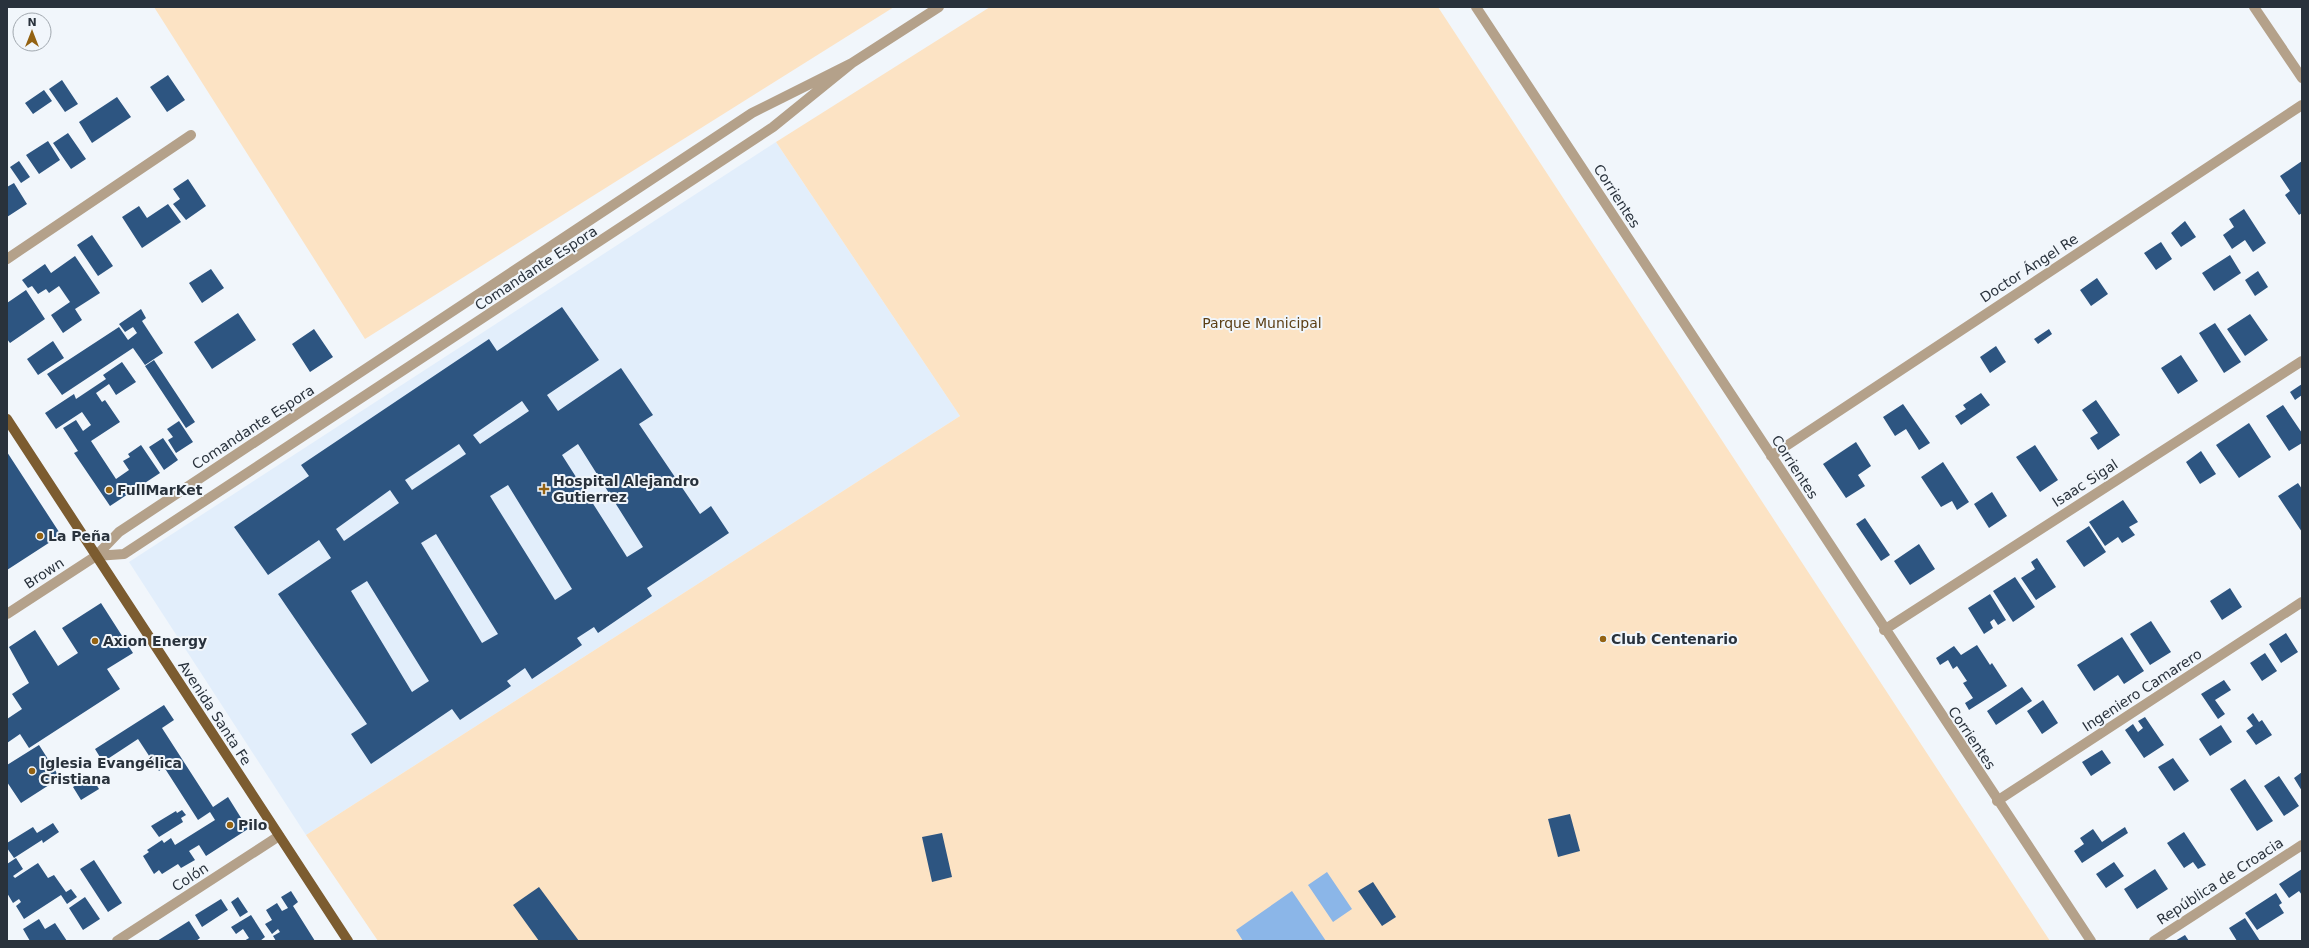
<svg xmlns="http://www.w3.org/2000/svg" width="2309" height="948" font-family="'DejaVu Sans',sans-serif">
<rect width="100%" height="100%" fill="#f1f6fb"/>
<!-- built -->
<path fill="#e2eefb" d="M776,142L960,416L306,835L129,562Z"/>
<!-- green -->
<path fill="#fce3c4" d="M154,7H894L365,339Z
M990,7H1438L2050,941H378L306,835L960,416L776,142Z"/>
<!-- water -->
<path fill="#8bb6e8" d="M1327,872L1352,909L1333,922L1308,885Z
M1292,891L1326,941H1243L1236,930Z"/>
<!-- building -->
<path fill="#2d5581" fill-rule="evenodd" d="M168,75L185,100L167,112L150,87Z
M62,80L78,104L65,112L49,89Z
M44,90L52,101L33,114L25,103Z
M117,97L131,117L92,143L79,122Z
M68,133L86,159L71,169L53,143Z
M48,141L60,160L39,174L26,155Z
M19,161L30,177L21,183L10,167Z
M2302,161V213L2299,215L2285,195L2290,191L2280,176Z
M188,179L206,206L186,220L173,204L180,199L173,189Z
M14,183L27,204L7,217V187Z
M168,204L181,222L142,248L122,217L139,206L147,218Z
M2244,209L2266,243L2253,252L2245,240L2232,249L2223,235L2234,227L2229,219Z
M2185,221L2196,237L2181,247L2171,233Z
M92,235L113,266L98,276L77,245Z
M2161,242L2172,259L2156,270L2144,253Z
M2230,255L2241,273L2214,291L2202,273Z
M75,256L100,293L75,309L82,320L63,333L51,315L70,302L59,286L49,293L46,289L38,294L32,286L28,288L22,280L45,264L51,273Z
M211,269L224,288L202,303L189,283Z
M2258,271L2268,287L2255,296L2245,280Z
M2097,278L2108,294L2091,306L2080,290Z
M26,290L45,319L10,343L7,339V303Z
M562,307L599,360L547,395L558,411L621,368L653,415L639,424L700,514L711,506L729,533L647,588L652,596L598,633L594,627L577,638L582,645L532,679L525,668L507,681L511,686L460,720L452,709L371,764L351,734L367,724L278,594L331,558L319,540L268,575L234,527L309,476L301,465L489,339L497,351ZM522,401L529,411L480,444L473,435ZM459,444L466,454L412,490L405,480ZM578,444L643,547L627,557L562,455ZM508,485L572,589L555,600L490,496ZM390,490L399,503L344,541L336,529ZM436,534L498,634L482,643L421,543ZM367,581L429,681L412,692L351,591Z
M141,309L146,318L142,321L163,353L145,365L133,348L62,395L47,374L119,327L128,340L137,333L133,327L125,332L119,324Z
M238,313L256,340L212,369L194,342Z
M2250,314L2268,340L2245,356L2227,329Z
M2215,323L2241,362L2224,373L2199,333Z
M314,329L333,357L310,372L292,344Z
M2049,329L2052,334L2038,344L2034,339Z
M53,341L64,358L38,375L27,359Z
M1996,346L2006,362L1990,373L1980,357Z
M2181,355L2198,381L2178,394L2161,368Z
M154,360L195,422L186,428L145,366Z
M122,362L136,382L116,395L109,384L96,393L102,402L105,400L120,422L91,441L116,479L129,470L123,461L130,457L128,454L141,445L160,473L110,506L74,453L78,451L63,428L76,420L83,431L91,425L82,412L56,429L45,413L74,394L76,399L106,379L103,375Z
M2302,384V395L2295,400L2290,392Z
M1981,393L1990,405L1961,425L1955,416L1966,409L1963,405Z
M2096,400L2120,435L2098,450L2090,438L2098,433L2082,410Z
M1903,404L1930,443L1919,450L1906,429L1895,436L1883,417Z
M2283,405L2302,433V443L2289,451L2266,416Z
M179,421L193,442L176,453L168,440L173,437L167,429Z
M2249,423L2271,457L2239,478L2216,445Z
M163,438L178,460L164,470L149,447Z
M1856,442L1871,466L1858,475L1865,486L1846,498L1823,464Z
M2035,445L2058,480L2040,492L2016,457Z
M2201,451L2216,474L2200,484L2186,462Z
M7,452L61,535L7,570Z
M1943,462L1969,502L1957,510L1952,501L1941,507L1921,477Z
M2298,483L2302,489V532L2278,496Z
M1992,492L2007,516L1989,528L1974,504Z
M2123,500L2138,522L2129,527L2135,535L2122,543L2118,537L2105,546L2089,522Z
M1865,518L1890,555L1881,561L1856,524Z
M2089,526L2106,552L2084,567L2066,541Z
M1919,544L1935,569L1910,585L1894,561Z
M2037,558L2056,587L2036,600L2021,578L2035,569L2031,562Z
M2015,577L2035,607L2013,622L1993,591Z
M2230,588L2242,607L2222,620L2210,601Z
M1990,594L2006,620L1998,625L1994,619L1990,622L1993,628L1984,634L1968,608Z
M101,603L133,653L107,669L120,689L29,748L20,734L7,743V719L22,709L12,694L29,683L9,647L35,630L58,666L78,653L62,628Z
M2151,621L2171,652L2150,665L2130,634Z
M2286,633L2298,652L2281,663L2269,644Z
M2122,637L2144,671L2124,684L2118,675L2094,691L2077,665Z
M1977,645L1990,665L1992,663L2007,686L1969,710L1965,703L1973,698L1963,683L1967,681L1957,666L1953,669L1948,660L1940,665L1936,658L1954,646L1961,655Z
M2265,653L2277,671L2262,681L2250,663Z
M2224,680L2231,690L2215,700L2225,714L2218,719L2201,694Z
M2022,687L2032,701L1996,725L1987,711Z
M2043,700L2058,723L2042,734L2027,711Z
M164,705L174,720L162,728L213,807L228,797L248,829L206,856L199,845L189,851L195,860L181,868L178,864L162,874L159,870L154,874L143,856L149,852L147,850L162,840L164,843L171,838L175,845L215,820L210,812L198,820L164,767L159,771L138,739L103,762L95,749Z
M2253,713L2259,722L2262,720L2272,735L2256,745L2246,731L2253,726L2247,718Z
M2145,717L2164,745L2144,758L2125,730L2133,724L2138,732L2143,728L2138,721Z
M2221,725L2232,742L2210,756L2199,739Z
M39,745L60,778L21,803L7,782V765Z
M2102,750L2111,763L2091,776L2082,762Z
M2173,758L2189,781L2174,791L2158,767Z
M2302,772V791L2294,778Z
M91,776L99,789L81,800L73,787Z
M2279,776L2299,806L2284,816L2264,786Z
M2245,779L2273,821L2257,831L2230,789Z
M182,810L186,815L181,818L183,822L159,837L151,826L176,811L177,813Z
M1570,814L1580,851L1558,857L1548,819Z
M53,823L59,832L43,843L42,840L14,858L7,848V843L33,827L37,833Z
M2125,827L2128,833L2082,863L2074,851L2084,844L2080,838L2093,829L2102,842Z
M2184,832L2206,865L2198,869L2193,862L2184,868L2167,843Z
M942,833L952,877L932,882L922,837Z
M16,858L23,869L13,876L15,878L38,863L48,878L54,875L66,892L71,889L77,897L67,904L61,895L24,919L16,906L21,902L19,899L13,903L7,893V864Z
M94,860L122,903L108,912L80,869Z
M2114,862L2124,876L2106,888L2096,874Z
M2155,869L2168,889L2137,909L2124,889Z
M2302,869V895L2299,891L2289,898L2279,884Z
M1373,882L1396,917L1382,926L1358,891Z
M539,887L579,941H539L513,905Z
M291,891L298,902L293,906L315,941H276L273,936L280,932L278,929L272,934L265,924L272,920L266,910L277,903L282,911L288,908L281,897Z
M2276,893L2282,903L2279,905L2284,913L2257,930L2245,913Z
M85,897L100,919L83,930L69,908Z
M238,897L248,912L240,917L231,902Z
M221,899L228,910L202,927L195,915Z
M251,915L265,937L260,941H244L249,938L243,929L236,934L231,927Z
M2245,918L2260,941H2237L2229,928Z
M39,919L45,929L55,923L67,941H30L23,929Z
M189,921L200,938L196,941H157Z
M2185,935L2189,941H2175Z"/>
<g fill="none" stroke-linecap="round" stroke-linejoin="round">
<!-- minor -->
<path stroke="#b4a18a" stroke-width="10" d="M1476,7L2091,941
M2254,7L2302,78
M7,259L191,135
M1771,456L2302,105
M96,556L124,554L773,127L852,63L939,7
M7,614L96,556L119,532L752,113L852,63
M1884,630L2302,361
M1997,801L2302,602
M117,941L279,836
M2154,941L2302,845"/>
<!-- major -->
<path stroke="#7c5c30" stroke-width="10" d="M7,419L348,941"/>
</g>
<!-- markers -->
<g fill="#936212" stroke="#f1f6fb" stroke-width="1.5">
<path d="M542 483h4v4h4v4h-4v4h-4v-4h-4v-4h4z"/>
<circle cx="109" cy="490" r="4"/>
<circle cx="40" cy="536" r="4"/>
<circle cx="1603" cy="639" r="4"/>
<circle cx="95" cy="641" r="4"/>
<circle cx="32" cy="771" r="4"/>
<circle cx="230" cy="825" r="4"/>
</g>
<g text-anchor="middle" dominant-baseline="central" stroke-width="4" stroke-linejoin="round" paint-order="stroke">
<!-- street labels -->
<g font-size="14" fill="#29323c" stroke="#f1f6fb">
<text transform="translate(1617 196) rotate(57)">Corrientes</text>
<text transform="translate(536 268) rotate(-33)">Comandante Espora</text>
<text transform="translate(2029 268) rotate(-33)">Doctor Ángel Re</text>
<text transform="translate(253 427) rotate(-33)">Comandante Espora</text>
<text transform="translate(1795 467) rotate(57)">Corrientes</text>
<text transform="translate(2085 483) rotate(-33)">Isaac Sigal</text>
<text transform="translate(44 573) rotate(-33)">Brown</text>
<text transform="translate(2142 690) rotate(-33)">Ingeniero Camarero</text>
<text transform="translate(215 713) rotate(57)">Avenida Santa Fe</text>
<text transform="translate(1972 738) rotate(56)">Corrientes</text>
<text transform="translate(190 877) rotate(-33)">Colón</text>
<text transform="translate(2220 881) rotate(-33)">República de Croacia</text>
</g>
<!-- park labels -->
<g font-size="14" fill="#5b3e14" stroke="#f1f6fb">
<text x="1262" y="323">Parque Municipal</text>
</g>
<!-- poi labels -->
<g font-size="14" font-weight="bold" fill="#29323c" stroke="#f1f6fb" text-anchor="start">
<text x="553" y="481">Hospital Alejandro<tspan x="553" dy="16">Gutierrez</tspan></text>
<text x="117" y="490">FullMarKet</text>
<text x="48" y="536">La Peña</text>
<text x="1611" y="639">Club Centenario</text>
<text x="103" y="641">Axion Energy</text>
<text x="40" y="763">Iglesia Evangélica<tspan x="40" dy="16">Cristiana</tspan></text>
<text x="238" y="825">Pilo</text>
</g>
</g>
<!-- border -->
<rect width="2309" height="948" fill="none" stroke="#29323c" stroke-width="16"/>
<!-- north arrow -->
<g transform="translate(32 32)"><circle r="19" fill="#f1f6fb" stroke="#a1a8af"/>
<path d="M0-3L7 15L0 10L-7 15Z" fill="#936212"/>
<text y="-6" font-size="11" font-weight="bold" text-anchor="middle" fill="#29323c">N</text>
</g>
</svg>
